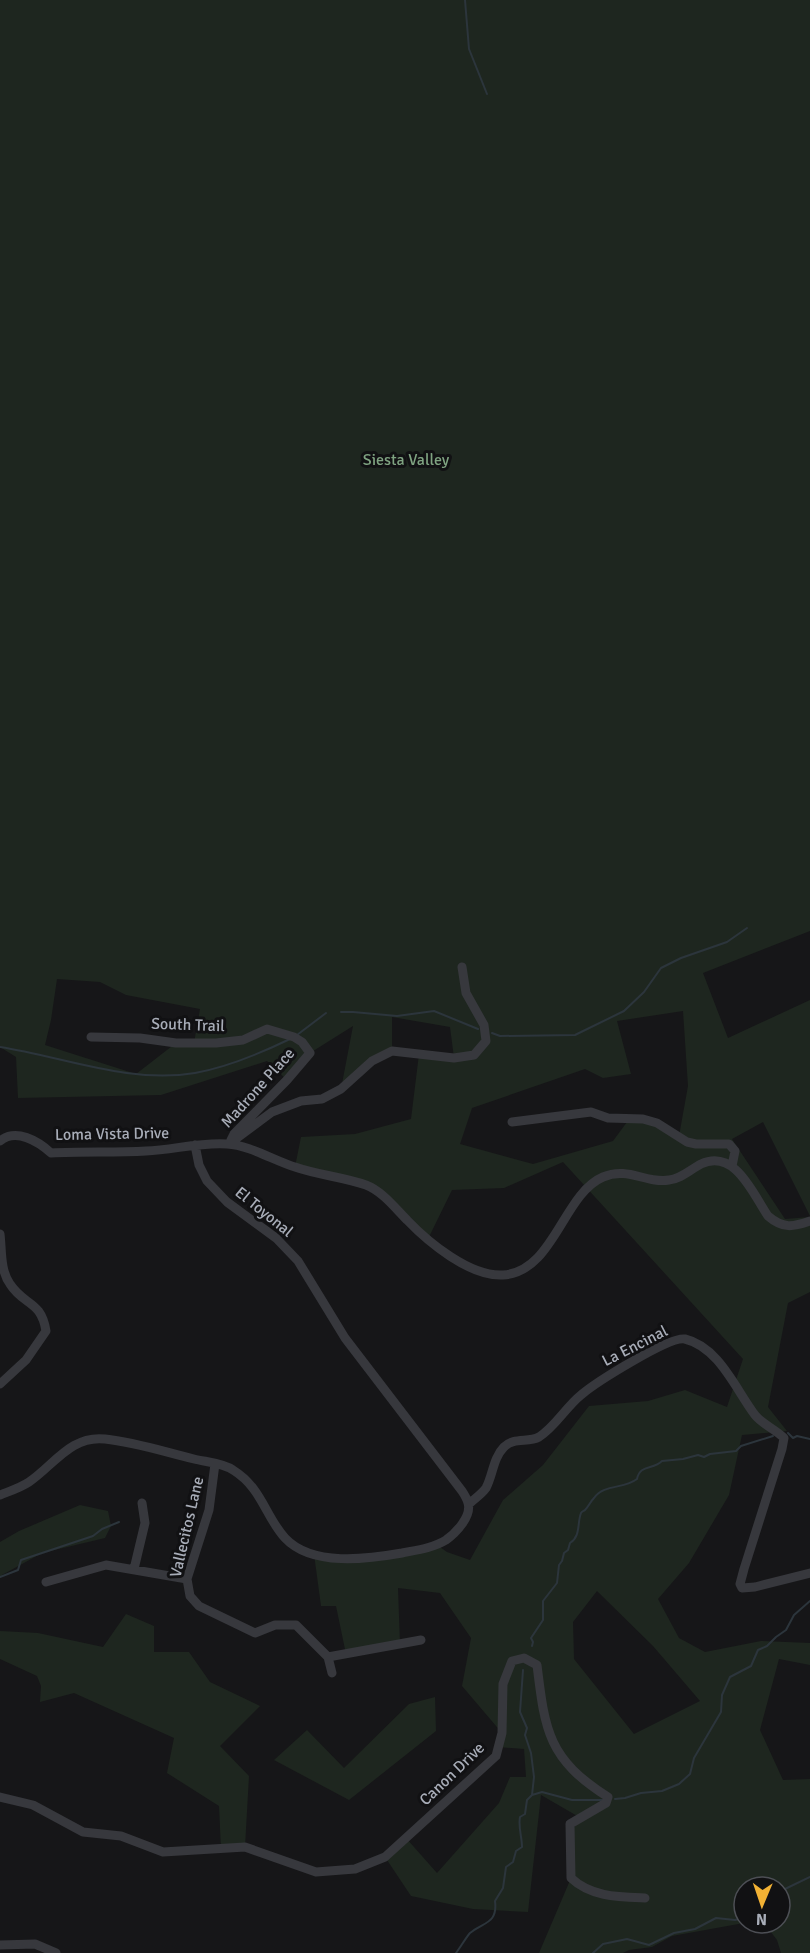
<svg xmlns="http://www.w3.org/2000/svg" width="810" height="1953" font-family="Signika,sans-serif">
<rect width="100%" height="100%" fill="#161618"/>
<!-- green -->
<path fill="#1e261f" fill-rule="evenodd" d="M0,0H810V931L703,973L728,1038L810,1000V1216L763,1122L732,1139L785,1219L810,1217V1292L788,1303L768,1407L787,1431L742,1435L729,1495L689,1563L658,1599L679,1638L705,1652L761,1641L810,1643V1665L779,1659L760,1730L783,1780L810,1779V1953H781L777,1940L764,1923H780V1887H744V1923L672,1936L652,1947L629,1950L623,1953H539L571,1878L570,1836L579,1817L541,1795L528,1912L473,1909L411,1896L385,1857L406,1838L437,1873L499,1803L510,1777H526L524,1749L499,1747L502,1733L462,1686L471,1638L440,1593L398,1588L400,1644L346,1654L336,1606H321L314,1554L344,1559L437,1545L447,1552L470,1560L503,1500L543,1465L589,1406L648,1401L685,1390L727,1407L743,1359L563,1162L504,1188L452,1190L428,1239L374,1190L295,1167L301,1137L355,1134L411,1119L419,1054L454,1058L450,1027L392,1017V1051L341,1089L353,1026L310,1053L287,1080L267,1061L161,1095L18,1098L16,1057L0,1047ZM57,979L100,982L126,995L200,1009L194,1043H176L136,1074L45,1045L51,1020ZM683,1011L688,1086L679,1136L655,1121L627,1122L613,1141L533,1164L460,1144L472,1108L585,1069L603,1078L631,1074L617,1021ZM597,1591L653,1646L700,1701L634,1734L574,1659L573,1622Z
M80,1505L108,1511L111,1526L105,1538L42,1553L2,1575L0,1578V1542L19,1531Z
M126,1614L154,1626V1652H189L210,1682L260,1706L220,1746L249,1776L245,1847L221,1849L219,1806L167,1773L174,1738L74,1693L40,1702L41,1686L37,1676L0,1659V1631L38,1633L103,1647Z
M435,1697L436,1731L349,1800L274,1760L307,1730L344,1768L409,1704Z"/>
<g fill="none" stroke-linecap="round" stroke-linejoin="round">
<!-- stream -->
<path stroke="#2c353c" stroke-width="2" d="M465,0L469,49L487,94
M341,1012H353L397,1016L434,1011L478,1029
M492,1033L500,1036L575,1035L624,1011L644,992L661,968L681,958L727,942L747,928
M297,1035L326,1013
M0,1047C64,1057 129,1084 195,1073C228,1067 259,1054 290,1039
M788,1433L793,1438L797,1436L810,1439
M0,1577L18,1570L21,1560L93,1536L102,1529L119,1522
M532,1646L533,1642L531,1638L543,1620V1601L557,1583L559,1565L562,1561L564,1553L568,1550L570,1543C581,1536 577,1523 581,1513C582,1511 584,1511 585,1510C589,1506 590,1502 594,1498C604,1484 624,1489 637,1479C640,1464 653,1470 662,1461L683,1459L698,1455L704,1457L710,1454L736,1451L741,1446L773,1436
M532,1795L542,1792L572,1800H603
M615,1799L625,1798L641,1793L662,1791L679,1784L690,1774L694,1758L721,1712L722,1695L730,1677L751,1666L758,1650L767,1646L776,1637L786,1630L794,1615L810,1601
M780,1894L785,1889L810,1877
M456,1953C460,1948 467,1936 470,1933C483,1922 498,1924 495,1901L503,1888L506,1867L513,1862L516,1851L522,1847C522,1837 518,1827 520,1817L525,1814L527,1800L532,1795L534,1777L531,1753L525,1735L527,1728L520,1712L523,1670
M593,1953L603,1944L627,1939L649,1945L674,1933L695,1929L716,1918L735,1920L744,1918"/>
<!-- street -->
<path stroke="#37383d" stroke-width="9" d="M91,1037L140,1038L176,1043H216L243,1040L267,1029L294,1037L302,1042L310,1053L287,1080L234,1134L231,1140
M512,1122L591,1112L608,1118L643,1119L657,1123L687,1142L696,1144H729L735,1151L732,1166
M0,1141C16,1128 38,1141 51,1153C83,1151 114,1153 146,1151C173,1150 200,1142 227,1144C249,1145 275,1161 295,1167C318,1175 343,1177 366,1185C382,1191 395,1208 407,1220C428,1242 470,1277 503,1275C554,1272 563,1194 603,1177C628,1166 646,1184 669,1180C681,1179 691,1169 701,1164C735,1148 753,1194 768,1216C783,1229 793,1227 810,1221
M229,1144L272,1112L301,1101L322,1099L341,1089L372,1061L392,1051L454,1058L474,1055L486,1041L484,1025L466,993L462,967
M0,1234C2,1250 0,1270 10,1284C24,1306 41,1300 46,1331L26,1360L0,1384
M215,1464L209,1510L187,1579L190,1596L199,1606L255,1633L275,1625H296L328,1657L332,1673
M0,1495C10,1491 20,1488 29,1482C54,1465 71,1435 105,1439C135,1442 165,1452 194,1459C206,1462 223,1463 233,1470C262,1488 265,1516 285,1538C312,1567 368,1559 402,1553C417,1550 433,1548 446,1540C456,1533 472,1516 468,1503C467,1499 464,1494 462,1491L345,1338L298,1261L276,1238L227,1202L207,1181L199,1165L195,1145
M469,1504C474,1499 482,1494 486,1488C493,1475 493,1458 504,1447C514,1437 528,1443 539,1437C555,1427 566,1407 581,1395C595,1383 669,1336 685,1339C719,1347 736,1390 755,1415C762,1424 775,1429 784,1438L782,1449L744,1569L740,1584L742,1588L755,1587L810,1573
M134,1569L145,1523L142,1503
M46,1582L106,1565L187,1579
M328,1657L421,1640
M0,1797L33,1805L83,1832L121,1836L163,1852L245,1847L316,1872L355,1869L385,1857L496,1756L502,1733L503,1684L512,1661L524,1658L537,1665C545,1731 548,1759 608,1797L606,1803L570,1824L571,1878C591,1897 619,1897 645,1898
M0,1945L35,1944L56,1953"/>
</g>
<g text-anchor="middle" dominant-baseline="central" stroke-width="6" stroke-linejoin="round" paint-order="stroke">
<!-- park labels -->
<g font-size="16" fill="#7fa381" stroke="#111113">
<text x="406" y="460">Siesta Valley</text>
</g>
<!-- street labels -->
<g font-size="16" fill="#a8adb8" stroke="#111113">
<text transform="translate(188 1025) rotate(2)">South Trail</text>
<text transform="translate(258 1088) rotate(-48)">Madrone Place</text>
<text transform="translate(112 1134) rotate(-1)">Loma Vista Drive</text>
<text transform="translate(264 1212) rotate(39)">El Toyonal</text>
<text transform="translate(635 1346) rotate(-27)">La Encinal</text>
<text transform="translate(187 1527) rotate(-77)">Vallecitos Lane</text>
<text transform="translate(452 1774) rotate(-44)">Canon Drive</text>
</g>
</g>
<!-- north arrow -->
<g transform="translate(762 1905) rotate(182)"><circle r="28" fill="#111113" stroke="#4d4f55" stroke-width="1.5"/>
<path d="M0-4.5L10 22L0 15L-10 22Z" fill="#f2b134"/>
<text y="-9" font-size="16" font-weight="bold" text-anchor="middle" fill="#a8adb8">N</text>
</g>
</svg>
